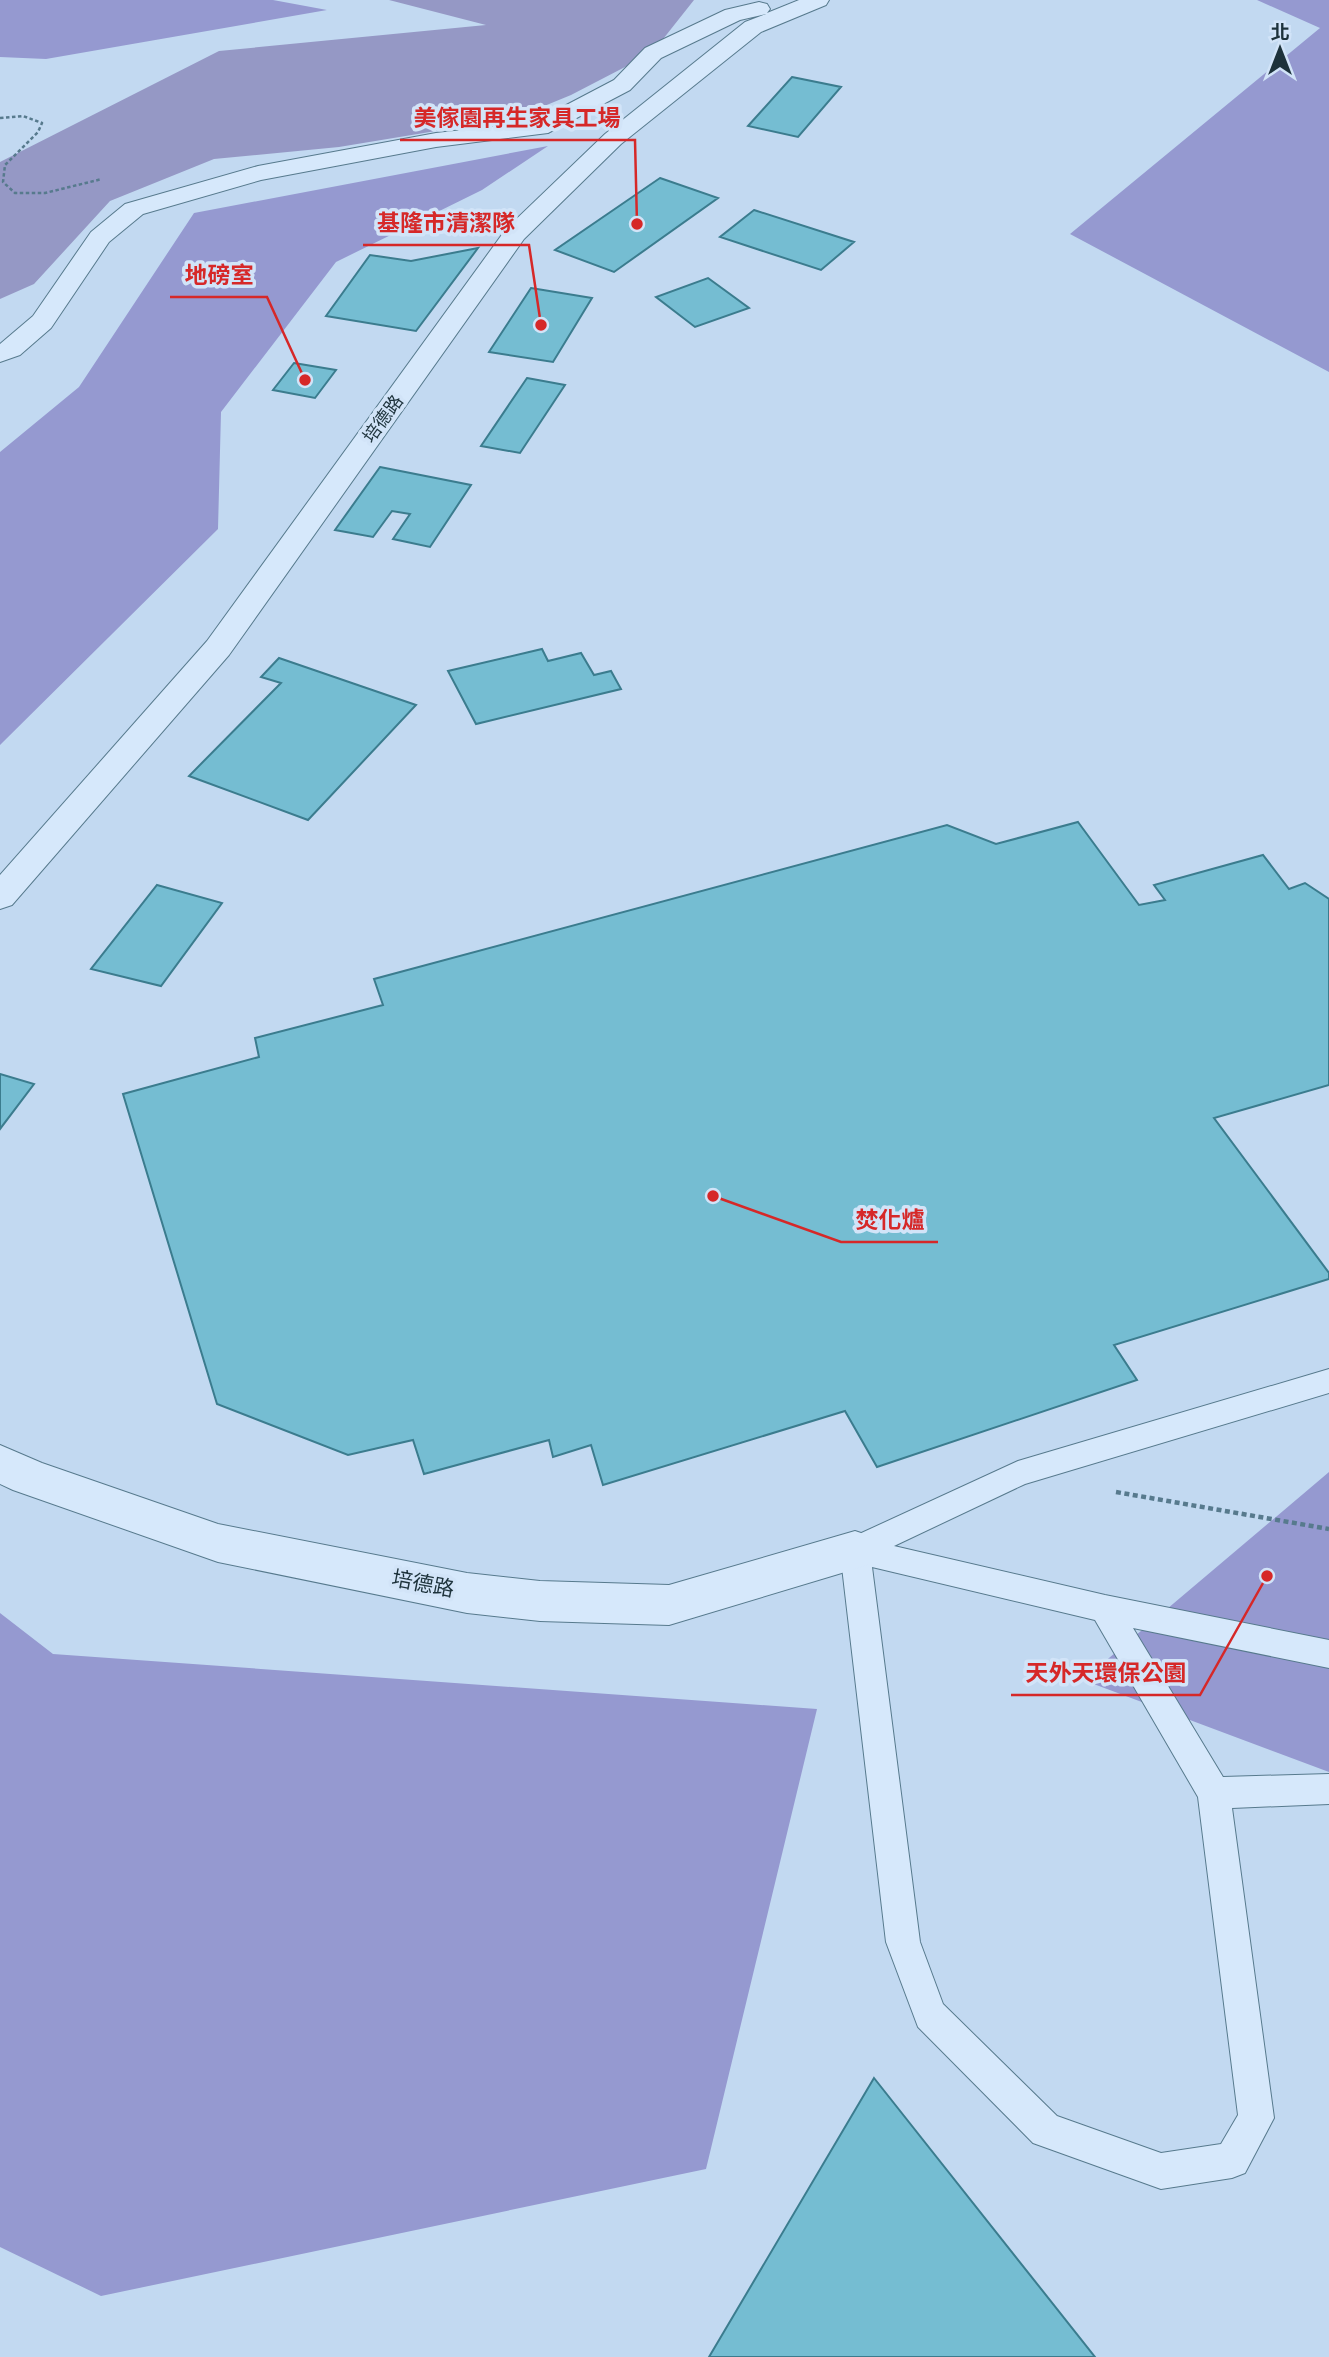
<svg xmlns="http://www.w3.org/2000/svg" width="1329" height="2357" font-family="'Times New Roman','Noto Sans TC',serif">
<rect width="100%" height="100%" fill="#c2d9f1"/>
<!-- green -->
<path fill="#9599d0" d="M0,0H273L327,10L46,59L0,57Z
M1257,0H1329V372L1070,234L1320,28Z
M548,146L482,190L336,262L221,412L218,529L0,745V452L79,387L194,213Z
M1329,1472V1772L1083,1680Z
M0,1613L53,1654L817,1709L706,2169L101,2296L0,2247Z"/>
<!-- cemetery -->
<path fill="#9598c5" d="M389,0H694L652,53L571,95L515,118L339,147L214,159L110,201L34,284L0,299V162L219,51L486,25Z"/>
<!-- building -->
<path fill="#75bdd2" stroke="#3b7c8e" stroke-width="2" d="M792,77L841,87L798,137L748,126Z
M660,178L718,198L614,272L555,250Z
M754,210L854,242L821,270L720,237Z
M478,248L416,331L326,316L370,255L411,261Z
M708,278L749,308L695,327L656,297Z
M531,288L592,298L553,362L489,352Z
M294,363L336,370L315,398L273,390Z
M527,378L565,385L520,453L481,446Z
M380,467L471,485L430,547L393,539L410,514L392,511L373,537L335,530Z
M542,649L548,661L581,653L594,675L611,671L621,689L476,724L448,671Z
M279,658L416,705L308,820L189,776L281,683L261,677Z
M1078,822L1139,905L1165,900L1154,885L1263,855L1289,889L1305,883L1329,899V1085L1214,1118L1329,1273V1279L1114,1345L1137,1380L877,1467L845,1411L603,1485L591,1445L553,1457L549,1440L424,1474L413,1440L348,1455L217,1404L123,1094L259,1057L255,1038L383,1005L374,979L947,825L996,844Z
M157,885L222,903L161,986L91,969Z
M0,1074L34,1084L0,1129Z
M874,2078L1095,2357H709Z"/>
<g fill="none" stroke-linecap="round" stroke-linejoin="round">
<defs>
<path id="lane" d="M1329,1369V1393L1025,1484L894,1546L1105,1595L1329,1640V1668L1133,1628L1223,1777L1329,1774V1804L1232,1808L1274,2118L1245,2173L1232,2178L1161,2189L1033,2143L918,2027L886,1942L840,1550L844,1541L1018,1461ZM872,1567L1095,1620L1198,1797L1238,2115L1221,2144L1161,2153L1057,2116L943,2004L920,1942Z"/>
<path id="street" d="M799,0H829L826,5L761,32L621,144L524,239L229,655L12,905L0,909V875L207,641L506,229L605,134L745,22L766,14L740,20L661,58L630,90L548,133L436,147L261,180L143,214L109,242L51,328L20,355L0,362V344L33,316L91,232L125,204L258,166L436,133L534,122L614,80L645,48L725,10L759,2L767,4L770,9L767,13Z
M0,1445L42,1463L218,1524L467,1573L540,1581L669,1585L855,1531L870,1536L877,1550L870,1564L855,1569L669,1625L540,1621L467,1613L218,1562L13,1490L0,1484Z"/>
</defs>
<!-- lane casing -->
<use href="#lane" stroke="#577a8d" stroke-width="2"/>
<!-- street casing -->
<use href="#street" stroke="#577a8d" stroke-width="2"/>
<!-- path-far1 -->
<path stroke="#577a8d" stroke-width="2.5" stroke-dasharray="3.5 2.5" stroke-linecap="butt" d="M0,118L23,116L42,123L38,132L5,165L3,182L15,193H45L102,179"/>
<!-- path -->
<path stroke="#577a8d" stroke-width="4.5" stroke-dasharray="5 3.5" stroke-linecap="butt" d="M1116,1492L1329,1529"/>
<!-- lane -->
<use href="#lane" fill="#d6e8fb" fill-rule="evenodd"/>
<!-- street -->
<use href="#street" fill="#d6e8fb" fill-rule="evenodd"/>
</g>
<g text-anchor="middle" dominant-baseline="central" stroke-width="7" stroke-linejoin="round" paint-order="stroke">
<!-- far-street labels -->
<g font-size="18" fill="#1d323b" stroke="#d2e4f8">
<text transform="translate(383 419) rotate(-54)">培德路</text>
</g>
<!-- street labels -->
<g font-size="21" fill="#1d323b" stroke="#d2e4f8">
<text transform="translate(423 1584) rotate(11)">培德路</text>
</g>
</g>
<!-- callouts -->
<path fill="none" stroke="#d62828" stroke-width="2.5" d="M637 224L635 140H400M541 325L529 245H363M305 380L267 297H170M713 1196L841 1242H938M1267 1576L1200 1695H1011"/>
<g fill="#d62828" stroke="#d2e4f8" stroke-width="2.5">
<circle cx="637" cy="224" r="7"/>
<circle cx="541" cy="325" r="7"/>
<circle cx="305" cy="380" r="7"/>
<circle cx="713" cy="1196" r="7"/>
<circle cx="1267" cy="1576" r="7"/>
</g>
<g font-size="23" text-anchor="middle" font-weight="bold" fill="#d62828" stroke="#d2e4f8" stroke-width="7" stroke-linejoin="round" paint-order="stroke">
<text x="517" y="126">美傢園再生家具工場</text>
<text x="446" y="231">基隆市清潔隊</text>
<text x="219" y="283">地磅室</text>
<text x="890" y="1228">焚化爐</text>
<text x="1106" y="1681">天外天環保公園</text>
</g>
<!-- north arrow -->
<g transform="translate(1280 49)" stroke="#d2e4f8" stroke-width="5" paint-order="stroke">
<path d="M0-5L12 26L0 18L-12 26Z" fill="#1d323b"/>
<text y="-10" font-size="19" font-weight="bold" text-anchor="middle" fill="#1d323b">北</text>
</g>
</svg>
